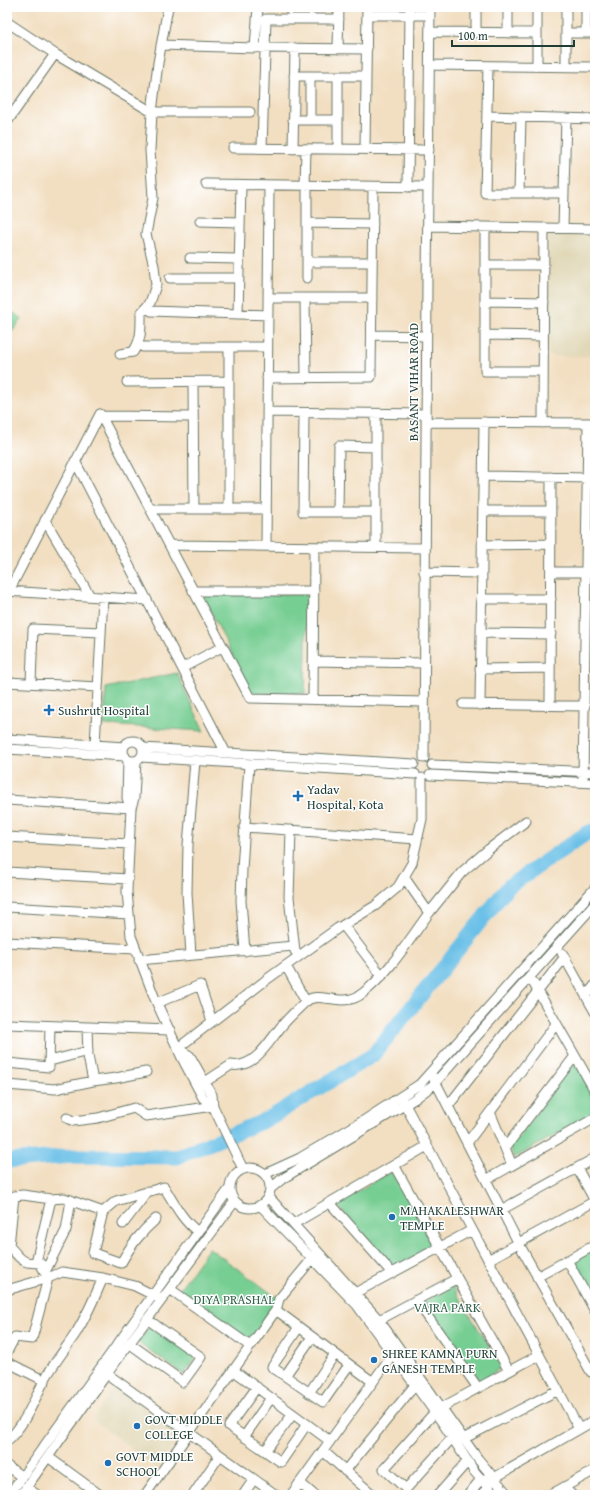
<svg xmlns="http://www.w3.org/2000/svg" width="602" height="1502" font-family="'Gentium Book Plus',serif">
<rect width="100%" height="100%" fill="#fff"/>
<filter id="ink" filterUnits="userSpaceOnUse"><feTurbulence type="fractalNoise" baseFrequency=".025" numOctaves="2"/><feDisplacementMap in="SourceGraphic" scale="8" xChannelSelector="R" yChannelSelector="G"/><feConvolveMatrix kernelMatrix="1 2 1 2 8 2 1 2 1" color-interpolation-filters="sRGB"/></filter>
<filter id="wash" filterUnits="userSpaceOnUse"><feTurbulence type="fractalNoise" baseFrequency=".012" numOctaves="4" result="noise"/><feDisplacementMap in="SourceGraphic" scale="16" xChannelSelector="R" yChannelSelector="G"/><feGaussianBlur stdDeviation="0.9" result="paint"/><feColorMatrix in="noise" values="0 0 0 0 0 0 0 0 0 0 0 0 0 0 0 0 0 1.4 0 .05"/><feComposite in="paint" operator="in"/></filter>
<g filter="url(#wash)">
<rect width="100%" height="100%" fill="#f2dec0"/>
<!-- built -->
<path fill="#e1d8b7" d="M549,232H595V356H549Z
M114,1387L181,1433L157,1469L93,1419Z"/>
<!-- green -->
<path fill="#77ce93" stroke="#4b8664" d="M7,308L22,319L7,338Z
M202,594H307L305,693L252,694Z
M177,673L204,731L104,725L106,688Z
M575,1060L595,1098V1113L514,1158L510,1149Z
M392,1171L435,1247L393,1269L336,1204Z
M209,1248L279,1299L248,1342L178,1291Z
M595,1249V1305L571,1262Z
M452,1286L502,1367L480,1382L424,1302Z
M151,1324L197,1357L184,1375L138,1342Z"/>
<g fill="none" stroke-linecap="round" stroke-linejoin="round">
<!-- river -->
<path stroke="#6ac0e7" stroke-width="15" d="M7,1161L75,1156L177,1157L266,1120L373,1055L509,886L587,833L595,830"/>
</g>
</g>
<g filter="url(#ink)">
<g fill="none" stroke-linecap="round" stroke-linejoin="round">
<defs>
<path id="minor" d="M476,7V33
M586,7V33
M290,10V7
M311,10V7
M367,15H430
M7,22L55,54L152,112H250
M430,32L537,33
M508,33V7
M566,33H595
M161,45L255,48L258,7
M260,48L367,49
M338,49L339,7
M430,65L595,67
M488,66L485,193H564
M537,66V7
M566,66V7
M294,76H366
M338,76V149
M487,116L595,119
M293,120H338
M310,120V76
M7,122L55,54
M233,148L429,150
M262,148L266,19H339
M293,149L295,48
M365,149L367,7
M206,184L428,187
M305,186L306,149
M408,187L410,7
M519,193L521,117
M200,221L240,222
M307,223L373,224
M428,226L595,229
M485,227V371H543
M563,228L566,118
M190,258L239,259
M307,262H372
M485,265H544
M170,278H239
M307,278V186
M268,298H372
M305,298L306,378
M485,301L544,302
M151,311L268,315
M238,314L241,185
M372,335L426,336
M485,335L543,336
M143,347H267
M120,354L133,352C142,340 141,327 141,313L150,303L156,285L154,266L146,234L153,198L150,150L152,112L158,63L168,7
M267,378L371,377L373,187
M127,382L229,381
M193,382L194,509
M267,412L426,414
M304,413L303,512H376
M100,414L250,698L424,702
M376,414V547
M102,416L193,417
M426,422L595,423
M543,423L544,228
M75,461L226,753
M484,476L588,478
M151,509H266
M229,509V347
M483,511H551
M338,512L339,446L376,447
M45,520L90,596
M170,545L425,548
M482,545L551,544
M266,546L269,186
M424,572L482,573
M551,572H586
M7,591L147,600
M9,591L100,414
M193,591H314
M481,599H551
M481,633L551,634
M313,661L424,663
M182,668L222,647
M480,669L550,668
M7,682L98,687
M31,683L33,629L101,632
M313,699L314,547
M463,704L585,706
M480,705L484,422
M550,705L551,477
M7,739L124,747
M123 751a10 10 0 1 1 20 0a10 10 0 1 1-20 0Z
M95,745L103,597
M143,748L414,764
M7,749L125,756
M141,757L415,774
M424,758L427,283L430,7
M128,760L127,798L131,808
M136,761L134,798L131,808L127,891L131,936L155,999L182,1058L203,1098L213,1106
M432,765L595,772
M430,775L595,783
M583,782L588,423
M7,800L131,808
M244,827L417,839
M291,830L289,897L295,951
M7,837L129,844
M7,872L128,879
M7,907L129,914
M429,913L462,872L489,849L526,821
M343,925L382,976
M7,942L135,949
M245,951L241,901L242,869L249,764
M562,953L595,1012
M191,955L187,893L188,845L195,761
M139,960L294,946
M286,966L306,1002
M530,977L595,1091
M586,996L595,985
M157,1003L200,985L212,1021
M7,1024L170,1030
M87,1027L88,1056L93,1081
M178,1048L266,980L338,928L375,906L398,887L412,863L422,819V778
M178,1048L190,1056L212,1095L213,1106L243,1169
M50,1061L88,1051
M7,1063L49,1067L50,1026
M433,1077L519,1244L591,1372
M205,1082L231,1065C254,1069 268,1043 280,1028C287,1019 297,1010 305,1002C319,989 342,1010 363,993C389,973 409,940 429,913L404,877
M7,1085L55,1089L93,1081L116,1078L146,1072
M402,1099L579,1429
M448,1106L564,958
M490,1112L512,1165
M67,1118L73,1121L98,1118L134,1108L146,1116L213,1106
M467,1143L556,1024
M505,1148L575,1056
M394,1165L509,1371
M577,1168L595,1201
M230 1188a20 20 0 1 1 40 0a20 20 0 1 1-40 0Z
M265,1174L300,1158L363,1121L420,1084L595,888
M486,1180L595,1118
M270,1189L282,1179L416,1098L433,1085L595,904
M268,1196L379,1320L478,1459L508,1495
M330,1203L392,1273
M260,1205L357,1305L442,1422L474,1471L495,1495
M501,1210L595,1158
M103,1212L93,1253L121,1263C131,1245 140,1233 156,1219
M123,1224L148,1191
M293,1224L427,1146
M7,1245C14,1249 18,1260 27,1262C30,1263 35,1262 40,1263L48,1278L32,1339L15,1337L7,1352
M9,1246L14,1196L23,1195L51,1199L64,1198L103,1212L116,1201L164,1187C174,1203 182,1220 198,1232
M488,1260L595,1201
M567,1260L595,1311
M36,1262L51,1199
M45,1272L66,1230L71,1200
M537,1277L595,1245
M170,1289L250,1346
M7,1290L48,1278L62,1272L103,1278L135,1286L157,1297
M355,1293L472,1230
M416,1300L478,1388
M276,1310L373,1382
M379,1320L456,1279
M299,1327L272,1367L323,1402L349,1365
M129,1343L183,1382L201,1357L147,1319
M7,1362L45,1381
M233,1370L330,1441
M103,1371L276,1495
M285,1376L312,1337
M257,1387L229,1426L281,1462L307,1424
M309,1393L335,1354
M441,1408L539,1355
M435,1412L384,1469L406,1489L452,1438
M244,1437L271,1398
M463,1439L558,1390
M7,1441C25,1425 34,1400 45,1379C54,1363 66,1348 76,1333C87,1315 95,1297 103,1278
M265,1451L293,1414
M323,1451L373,1495
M48,1457L100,1495
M7,1466L22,1477
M345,1471L415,1385
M300,1483L314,1495
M26,1487L37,1495
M564,1488L572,1495
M9,1495L230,1188
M21,1495L103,1379L235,1201
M145,1495L276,1310L279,1299L312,1259
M193,1495L220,1455
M243,1495L254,1479
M291,1495L393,1354
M438,1495L468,1461
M468,1495L481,1479H487
M482,1495L494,1478L595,1420
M550,1495L595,1470"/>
</defs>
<!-- minor casing -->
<use href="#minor" stroke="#697565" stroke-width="11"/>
<!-- minor -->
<use href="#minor" stroke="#fff" stroke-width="9"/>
</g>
</g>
<!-- markers -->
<g fill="#1f6fb2" stroke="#fff" stroke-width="1.5">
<path d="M47 704h4v4h4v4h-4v4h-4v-4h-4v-4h4z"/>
<path d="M296 790h4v4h4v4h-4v4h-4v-4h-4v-4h4z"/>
<circle cx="392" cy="1217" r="4"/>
<circle cx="374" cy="1360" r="4"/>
<circle cx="137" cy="1426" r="4"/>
<circle cx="108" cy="1463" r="4"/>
</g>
<g text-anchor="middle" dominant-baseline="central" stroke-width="3" stroke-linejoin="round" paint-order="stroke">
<!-- street labels -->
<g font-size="13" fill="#1f3d34" stroke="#fff">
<text transform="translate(413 382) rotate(-90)">BASANT VIHAR ROAD</text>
</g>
<!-- poi labels -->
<g font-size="13" fill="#1f3d34" stroke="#fff" text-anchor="start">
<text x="58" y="710">Sushrut Hospital</text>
<text x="307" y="789">Yadav<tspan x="307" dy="15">Hospital, Kota</tspan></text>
<text x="400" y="1210">MAHAKALESHWAR<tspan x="400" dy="15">TEMPLE</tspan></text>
<text x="382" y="1353">SHREE KAMNA PURN<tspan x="382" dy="15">GANESH TEMPLE</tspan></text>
<text x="145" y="1419">GOVT MIDDLE<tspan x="145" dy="15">COLLEGE</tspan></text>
<text x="116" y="1456">GOVT MIDDLE<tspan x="116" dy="15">SCHOOL</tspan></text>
</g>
<!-- park labels -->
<g font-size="13" fill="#35614c" stroke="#fff">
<text x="234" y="1299">DIYA PRASHAL</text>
<text x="447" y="1307">VAJRA PARK</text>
</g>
</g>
<!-- margin -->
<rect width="602" height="1502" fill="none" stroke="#fff" stroke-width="24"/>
<!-- scale -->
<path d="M452 40v6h122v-6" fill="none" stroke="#1f3d34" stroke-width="2"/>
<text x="458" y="40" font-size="12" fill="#1f3d34" stroke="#ffffff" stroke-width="3" paint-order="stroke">100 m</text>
</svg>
